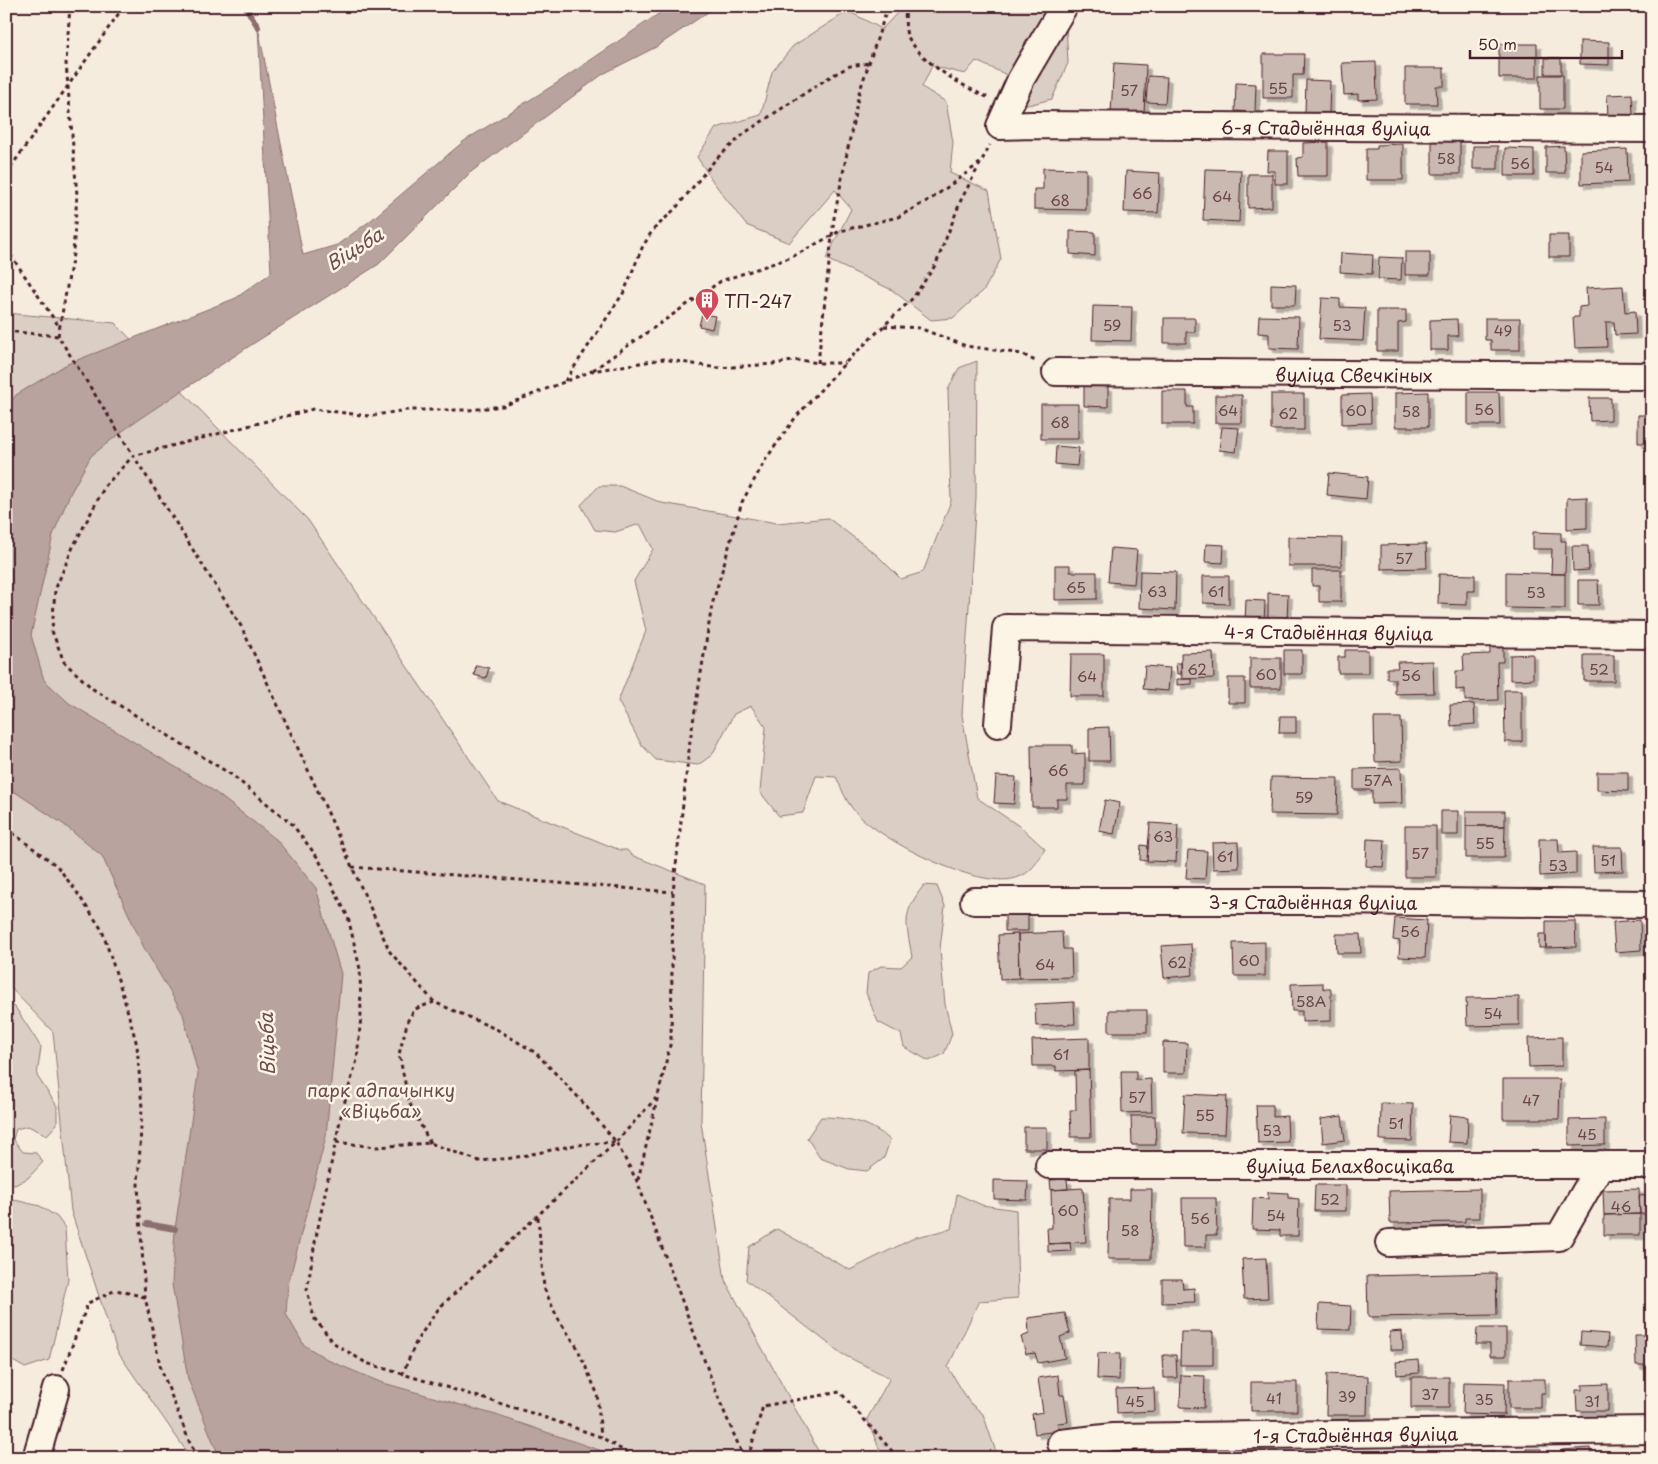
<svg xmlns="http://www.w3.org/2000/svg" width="1658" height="1464" font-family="'Playpen Sans',sans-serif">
<defs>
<filter id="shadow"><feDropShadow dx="4.5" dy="4.5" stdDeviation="0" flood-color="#0004"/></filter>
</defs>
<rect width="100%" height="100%" fill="#f5ecde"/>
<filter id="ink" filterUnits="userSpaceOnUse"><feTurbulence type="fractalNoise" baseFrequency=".02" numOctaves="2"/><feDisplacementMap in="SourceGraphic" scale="10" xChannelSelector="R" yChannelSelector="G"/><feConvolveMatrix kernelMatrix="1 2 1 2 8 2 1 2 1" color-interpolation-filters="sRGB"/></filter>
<g filter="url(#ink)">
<!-- green -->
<path fill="#dbcec4" stroke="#927678" d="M900,6H1065L1068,63L1052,99L1024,106L1005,74L976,61L965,74L932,66L922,87L946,102L953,142L950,173L989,191L1001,259L984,290L953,318L931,320L892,290L826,259L851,209L835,190L789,243L746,225L714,183L697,157L716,128L761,115L772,72L793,46L848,11L882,29L900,10Z
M6,313L115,323L308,520L498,801L620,850H627L631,855L705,884L701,1122L725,1280L822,1458H191L117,1351L71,1211L53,1032L6,983Z
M977,361L976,497L962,715L977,798L1022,828L1045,849C1037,862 1032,873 1016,878C977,890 876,839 852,808C845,799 841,787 836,777L816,776L803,813L779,816L760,792L766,727L751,706L734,714L712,755L698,765L656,760L641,744L618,701L646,631L634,581L653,549L640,524L615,532L595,530L581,505L599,486H620L662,503L777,523L828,518L877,555L901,579L923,572L951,501L948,390L959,368Z
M924,885L937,886L945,906L940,949L945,1004L952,1034L944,1054L929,1061L904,1047L901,1034L878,1022L866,993L868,973L881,966L901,967L912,957C906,921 901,915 924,885Z
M6,1001L15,1007L41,1047L37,1076L57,1106V1124L47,1135L28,1126L16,1129L13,1139L23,1152L36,1153L43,1162L28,1178L15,1185L6,1183Z
M821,1117C846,1117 871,1122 890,1140L884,1158L867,1171L849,1169L820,1158L807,1138Z
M957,1194L982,1205L1016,1210L1018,1298L979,1301L948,1367L969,1402L983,1414L996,1452L1012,1458H883L867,1419L890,1378L842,1354L746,1280L749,1247L777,1229L850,1270L916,1237L951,1229Z
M6,1198L40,1206L57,1217L65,1228L68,1280L49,1360L25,1368L6,1357Z"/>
<!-- water -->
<path fill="#b8a39e" stroke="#8c6e70" d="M670,6H717L656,47L603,74L471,172L379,264L251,345L133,423L91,456L70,494L53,535L31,635L44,680L69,703L207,786L277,840L316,888L341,974L326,1136L288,1285L286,1314L304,1345L330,1361L380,1382L496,1415L608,1453L613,1458H223L216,1449L188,1379L172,1284L175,1229L198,1074L183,1014L144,948L102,856L63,824L6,786V408L16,395L67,364L236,298L271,273L258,27L303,255L337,245L370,221L464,141L557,83Z"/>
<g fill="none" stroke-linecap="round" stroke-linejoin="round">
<!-- stream -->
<path stroke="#8c6e70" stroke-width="6" d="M245,6L258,27
M147,1224L175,1229"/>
</g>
<!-- building -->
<path fill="#cab9b1" stroke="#4a1f2b" filter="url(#shadow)" d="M1580,41L1609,42V65L1580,64Z
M1499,44H1537V78H1499Z
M1263,54H1304L1303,75H1293V98H1263Z
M1545,58H1561V74H1545Z
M1376,62L1377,99L1358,100V94L1344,95L1342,63Z
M1114,63L1146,65L1144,115L1111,113Z
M1405,68H1444V86H1436L1437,104H1405Z
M1540,75H1563V109H1540Z
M1148,76L1167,77L1165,103L1146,102Z
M1306,80L1330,81L1329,113H1305Z
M1648,81H1652V103H1649Z
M1236,83L1256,84L1255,112L1235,111Z
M1632,94L1633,116L1608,117L1607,95Z
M1460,140V174H1432V141Z
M1328,142V176H1298L1297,158L1303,157V143Z
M1403,144V180H1366V149H1377V145Z
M1473,146H1498V169H1473Z
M1564,146L1565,173H1546V147Z
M1505,148L1534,149V176H1505Z
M1627,149L1628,182L1581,184V151Z
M1268,151H1288V184H1275V171H1267Z
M1043,168L1086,169V210L1034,209V189H1043Z
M1205,169L1241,170L1239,222L1203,220Z
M1126,171L1160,173L1158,213L1124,212Z
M1248,174H1272V207L1248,208Z
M1070,231L1095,232V256L1070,254Z
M1549,235H1569V257H1549Z
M1405,252H1430V275H1405Z
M1341,253L1373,255L1372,274L1340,272Z
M1379,257L1402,258L1401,280L1378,279Z
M1271,284L1296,285L1295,305H1271Z
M1623,286L1625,312L1635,311L1636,334L1615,335L1614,322H1606L1607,347L1575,348L1573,317H1579V307L1587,306L1586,288Z
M1322,298L1340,299V307L1365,308L1363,341L1319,339Z
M1093,306L1132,307L1131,341L1092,340Z
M1377,310H1406V322L1398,323V351H1377Z
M702,314L715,316L712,329L699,326Z
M1259,316L1299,317L1298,349L1269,348V334L1258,333Z
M1164,318H1195V332H1186V343H1164Z
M1485,318H1520V350H1491V340H1485Z
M1457,319L1458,336H1448V350H1430V320Z
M1084,385L1108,386V407L1084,406Z
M1162,391H1187V407H1193V424H1162Z
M1428,392V427H1395V393Z
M1468,392H1499L1500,425H1468Z
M1271,394H1304V430H1271Z
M1370,394L1371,423L1342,424V395Z
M1215,395H1242V423H1215Z
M1589,398H1611V420L1590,421Z
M1041,404H1078V439H1041Z
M1638,415H1652V443H1638Z
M1222,427L1239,428L1236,452L1219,450Z
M1056,446L1079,448L1077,466L1055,464Z
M1329,473L1368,477L1366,499L1327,495Z
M1587,497V528L1567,529V498Z
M1533,532L1561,533V541H1566L1565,574H1551L1552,549H1533Z
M1288,537L1342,538L1341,566H1288Z
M1206,544L1224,545L1223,563L1205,562Z
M1426,544L1427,568L1381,569V545Z
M1572,546H1588L1589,570L1573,571Z
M1111,548L1137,550L1134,584L1108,582Z
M1055,565H1070V572H1097V599L1055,600Z
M1312,570H1341V602H1319V586H1312Z
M1140,571L1176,572L1175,610L1139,608Z
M1506,572L1565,574V609L1506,608Z
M1439,574L1475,575V591H1467V605L1438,604Z
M1203,576H1229V604L1203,603Z
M1578,580H1598L1599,605H1578Z
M1268,593L1288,594L1287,623H1268Z
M1246,600L1265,601L1264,623L1245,622Z
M1503,645V662H1497L1498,700L1465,701V689L1456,690V671H1464L1463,655L1490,654V646Z
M1284,650H1302V674H1284Z
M1345,650H1368V673H1338V657H1345Z
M1213,652L1214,678L1182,679L1181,653Z
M1071,654H1104V696H1070Z
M1533,654V679L1510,680V655Z
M1584,655H1614V681H1584Z
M1250,658H1281V688H1250Z
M1433,661L1434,693L1395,694V679H1387V668H1398L1397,662Z
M1176,663H1181V674H1177Z
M476,665L489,668L486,678L474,675Z
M1145,666L1170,668L1168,691L1143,689Z
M1228,678H1245V703H1228Z
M1177,679H1192V684L1177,685Z
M1504,690H1522V742H1505Z
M1474,704L1475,724L1451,726L1450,705Z
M1280,716H1296V733H1279Z
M1374,718H1401L1402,761L1375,762Z
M1109,727L1110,761H1089V728Z
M1031,745H1072V754L1085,753V785H1067V799H1057V807H1032Z
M1401,768L1402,803L1372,804V790H1354V769Z
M1597,772H1628V791L1597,790Z
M996,776L1016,777L1014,804L994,803Z
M1271,777L1338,778L1337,815L1270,814Z
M1105,800L1120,803L1114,834L1099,831Z
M1441,811H1458V835H1441Z
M1466,811H1505V826H1466Z
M1150,823L1178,825L1176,862L1147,861Z
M1405,826H1436V877H1405Z
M1466,826H1505L1504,858H1466Z
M1367,839L1385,840L1383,867L1366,866Z
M1539,839H1558L1559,853L1576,852V874L1540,876Z
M1238,842L1239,868L1213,869L1212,843Z
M1141,845L1148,846L1147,861L1140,860Z
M1593,847H1622L1623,871L1594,872Z
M1188,850L1207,851L1205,879L1186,878Z
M1005,913H1028V931H1005Z
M1395,918L1427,920L1425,958L1399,957L1400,941L1393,940Z
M1640,920L1641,950L1615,952L1613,922Z
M1546,921H1575L1576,947L1546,948Z
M1062,932L1063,949H1071L1072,977L1019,978L1018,934Z
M1018,934L1019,978L1000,979L998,935Z
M1336,934H1360L1361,953H1337Z
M1539,934H1546V948H1539Z
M1265,942V976H1234L1233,943Z
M1191,944L1193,975L1164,978L1161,946Z
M1323,983V989H1331V1021L1302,1022V1011H1292L1291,984Z
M1519,997V1025L1467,1026L1466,998Z
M1074,1002L1075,1024L1036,1026L1035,1004Z
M1109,1010H1147V1032H1109Z
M1562,1037V1066L1529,1067L1528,1038Z
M1089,1038V1070L1056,1071V1066H1033L1032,1040Z
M1163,1042L1187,1043L1186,1073H1163Z
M1089,1070L1091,1137H1071L1070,1110H1076L1075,1071Z
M1121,1071H1136V1080L1151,1079L1152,1112L1122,1113Z
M1503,1079H1560L1559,1119H1503Z
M1185,1094L1227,1096L1225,1134L1183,1133Z
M1381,1103L1413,1104L1412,1141L1380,1140Z
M1256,1105H1273V1117L1287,1116L1288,1142L1258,1143Z
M1450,1115L1468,1117L1467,1143L1448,1142Z
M1131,1116H1155L1156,1145H1132Z
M1342,1116L1345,1140L1323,1143L1321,1119Z
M1605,1119V1145L1569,1146V1120Z
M1024,1127H1047V1149H1024Z
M1067,1179L1068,1189L1051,1190L1050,1180Z
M994,1180L1028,1181L1027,1200L994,1199Z
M1315,1185H1346V1211H1314Z
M1083,1188L1086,1242L1048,1244L1047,1228H1052L1051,1190Z
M1130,1189H1152L1151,1259H1108L1109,1199H1130Z
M1480,1189V1218H1465V1222L1390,1223L1389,1191Z
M1639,1189L1640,1214L1604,1215L1603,1190Z
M1268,1192L1288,1193V1198L1299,1199L1298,1236H1280V1230L1252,1229L1253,1198L1268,1199Z
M1651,1195L1652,1214H1640L1639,1196Z
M1182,1198H1216L1217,1235H1206V1247H1183Z
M1640,1214V1235H1604V1215Z
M1070,1243L1071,1251L1048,1252V1244Z
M1266,1258L1268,1298L1244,1299L1242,1259Z
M1496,1273L1497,1315L1368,1317L1367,1276Z
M1162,1279H1182L1183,1289L1194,1288L1195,1302L1162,1303Z
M1319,1304L1351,1306L1350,1330L1318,1329Z
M1065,1313L1070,1333L1060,1337L1065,1358L1038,1363L1035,1353L1026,1354L1021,1337L1029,1334L1028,1318Z
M1477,1328H1506V1356H1490V1344H1476Z
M1402,1331L1403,1350H1390V1332Z
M1181,1332H1213V1365H1180Z
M1581,1332L1608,1334L1607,1347L1580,1345Z
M1635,1335H1652V1365H1636Z
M1098,1353L1120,1354L1119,1380L1097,1379Z
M1163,1355H1176L1177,1378H1164Z
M1418,1360L1419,1373L1397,1375L1396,1362Z
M1327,1374L1368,1376L1367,1415H1326Z
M1058,1375L1060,1395H1064L1068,1422L1057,1423L1059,1431L1035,1434L1032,1414L1043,1412L1038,1378Z
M1181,1375L1205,1376L1204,1408L1180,1407Z
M1411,1377H1449V1408H1411Z
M1509,1379H1545V1393H1541V1408H1509Z
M1251,1382H1297V1411H1251Z
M1464,1382L1505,1383L1504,1415L1463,1414Z
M1608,1384V1411H1577L1576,1390H1582V1385Z
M1154,1388L1155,1411L1117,1413L1116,1389Z
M1590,1448L1591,1458H1563L1562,1450Z
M1526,1449H1541V1458H1526Z
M1494,1451V1458H1470V1452Z
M1646,1451V1458H1622V1452Z
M1442,1454H1455V1458H1442Z"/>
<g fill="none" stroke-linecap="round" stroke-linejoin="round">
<defs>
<g id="minor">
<path id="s1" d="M1064,6L1021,79L1000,126L1032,125L1652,129"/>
<path id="s2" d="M1056,372L1652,376"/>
<path id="s3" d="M998,724L1006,628L1652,635"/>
<path id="s4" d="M974,901H1321L1652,904"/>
<path id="s5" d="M1049,1165H1652"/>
<path d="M1389,1243L1559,1237L1601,1164"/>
<path id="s6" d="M1061,1443L1113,1437L1652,1430"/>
<path d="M36,1458L56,1389"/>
</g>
</defs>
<!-- minor casing -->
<use href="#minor" stroke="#4a1f2b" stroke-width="30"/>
<!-- path -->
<path stroke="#4a1f2b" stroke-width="3" stroke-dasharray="4 4" stroke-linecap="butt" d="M905,6C906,15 904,30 908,37C923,64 962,86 989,98
M6,174L124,6
M6,248L60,328
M884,326L919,328L966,346L1022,354L1037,362
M6,331L58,336L241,626L328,813L390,952L434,1002L498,1030L536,1053L579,1098L616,1142L637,1181L720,1402L744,1458
M58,336L73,254L77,195L66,63L70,6
M818,363L834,218L859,93L888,6
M593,370L721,281L792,257L840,231L898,217L934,197L980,163
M565,381L624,292L642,248L652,231L676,208L715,160L746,132L828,78L850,66L869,63
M6,828L57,866L76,891L102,930L123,995L137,1045L142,1108L138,1185L145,1297L161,1369L191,1446L200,1458
M352,867L673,892
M336,1142L376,1147L430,1143L479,1161L513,1158L575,1145L615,1142
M430,1143L409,1102L399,1054L408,1020L415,1009L434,1002
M638,1180L671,1041L673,892L690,741L712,605L742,502L766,459L795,418L845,363L913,298L936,264L961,200L990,145
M538,1217L544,1288L557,1317L577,1347L597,1393L601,1437
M63,1370L88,1303L116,1290L145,1297
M402,1375L417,1340L439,1308L616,1142L656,1098
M635,1458L601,1437L535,1414L366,1363L334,1343L314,1318L307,1290L315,1242L342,1111L357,1060L361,1016L360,969L348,917L318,858L292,824L232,775L93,689L64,662L52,631L55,590L73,547L105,486L133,456L313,409L369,416L407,410H469L503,406L592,371L664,359L717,368L773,364L800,360L818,363H845
M748,1458L763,1406L840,1392L898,1458"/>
<!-- minor -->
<use href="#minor" stroke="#fcf5e5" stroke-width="26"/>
</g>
</g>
<!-- icons -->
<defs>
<symbol id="building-pin" viewBox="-11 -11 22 30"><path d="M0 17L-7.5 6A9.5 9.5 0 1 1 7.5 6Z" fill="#d1495b" stroke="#fcf5e5"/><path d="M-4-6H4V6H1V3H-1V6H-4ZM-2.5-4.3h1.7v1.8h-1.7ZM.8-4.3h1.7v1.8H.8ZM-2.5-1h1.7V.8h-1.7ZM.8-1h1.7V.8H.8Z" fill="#fff"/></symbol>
</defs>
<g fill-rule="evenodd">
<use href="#building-pin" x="693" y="286" width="28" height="38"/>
</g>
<g text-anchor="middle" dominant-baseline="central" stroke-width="5" stroke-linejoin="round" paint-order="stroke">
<!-- number labels -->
<g font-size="15" fill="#6a464c">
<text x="1278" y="87">55</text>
<text x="1129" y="89">57</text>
<text x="1446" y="157">58</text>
<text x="1520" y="162">56</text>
<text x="1604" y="166">54</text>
<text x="1142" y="192">66</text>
<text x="1222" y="195">64</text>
<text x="1060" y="199">68</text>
<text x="1112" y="324">59</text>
<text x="1342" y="324">53</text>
<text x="1503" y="329">49</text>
<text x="1484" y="408">56</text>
<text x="1228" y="409">64</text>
<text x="1356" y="409">60</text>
<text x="1411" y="410">58</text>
<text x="1288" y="412">62</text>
<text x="1060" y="421">68</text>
<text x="1404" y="557">57</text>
<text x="1076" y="586">65</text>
<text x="1157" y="590">63</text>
<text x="1216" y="590">61</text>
<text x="1536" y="591">53</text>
<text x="1197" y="668">62</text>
<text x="1599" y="668">52</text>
<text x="1266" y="673">60</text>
<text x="1411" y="674">56</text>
<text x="1087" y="675">64</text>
<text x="1058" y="769">66</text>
<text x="1378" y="779">57А</text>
<text x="1304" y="796">59</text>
<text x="1163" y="835">63</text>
<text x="1485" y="842">55</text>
<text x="1420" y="852">57</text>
<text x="1225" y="855">61</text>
<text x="1608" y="859">51</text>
<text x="1558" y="864">53</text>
<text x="1410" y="930">56</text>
<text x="1249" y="959">60</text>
<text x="1177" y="961">62</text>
<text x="1045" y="963">64</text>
<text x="1311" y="1000">58А</text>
<text x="1493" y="1012">54</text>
<text x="1061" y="1053">61</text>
<text x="1137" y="1096">57</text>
<text x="1531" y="1099">47</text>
<text x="1205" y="1114">55</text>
<text x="1396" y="1122">51</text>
<text x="1272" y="1129">53</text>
<text x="1587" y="1133">45</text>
<text x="1330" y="1198">52</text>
<text x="1621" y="1205">46</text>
<text x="1068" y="1209">60</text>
<text x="1276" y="1214">54</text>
<text x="1200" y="1217">56</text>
<text x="1130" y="1229">58</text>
<text x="1430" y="1393">37</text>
<text x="1347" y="1395">39</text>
<text x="1274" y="1397">41</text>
<text x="1484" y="1398">35</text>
<text x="1135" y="1400">45</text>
<text x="1592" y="1400">31</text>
</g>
<!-- street labels -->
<g font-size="18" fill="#4a1f2b" stroke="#fcf5e5">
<text stroke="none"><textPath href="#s1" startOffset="462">6-я Стадыённая вуліца</textPath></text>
<text stroke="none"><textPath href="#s2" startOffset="298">вуліца Свечкіных</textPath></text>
<text stroke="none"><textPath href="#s3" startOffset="419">4-я Стадыённая вуліца</textPath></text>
<text stroke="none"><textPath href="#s4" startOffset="339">3-я Стадыённая вуліца</textPath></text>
<text stroke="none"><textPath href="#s5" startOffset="301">вуліца Белахвосцікава</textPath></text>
<text stroke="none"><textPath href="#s6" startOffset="295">1-я Стадыённая вуліца</textPath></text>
</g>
<!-- poi labels -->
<g font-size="18" fill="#4a1f2b" stroke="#fcf5e5" text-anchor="start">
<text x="724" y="300">ТП-247</text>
</g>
<!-- park labels -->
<g font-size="18" fill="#6e4b51" stroke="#fcf5e5">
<text x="381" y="1089">парк адпачынку<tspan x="381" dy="21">«Віцьба»</tspan></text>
</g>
<!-- water labels -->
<g font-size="19" font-style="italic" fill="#704d53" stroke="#fcf5e5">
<text transform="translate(354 248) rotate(-32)">Віцьба</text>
<text transform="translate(266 1044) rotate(-92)">Віцьба</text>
</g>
</g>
<!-- margin -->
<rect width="1658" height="1464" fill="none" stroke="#fcf5e5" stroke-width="25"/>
<rect x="12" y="12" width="1633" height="1439" fill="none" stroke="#4a1f2b" stroke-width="2" filter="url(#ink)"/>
<!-- scale -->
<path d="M1470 50v8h152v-8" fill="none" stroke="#4a1f2b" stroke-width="2.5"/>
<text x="1478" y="50" font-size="15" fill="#4a1f2b" stroke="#fcf5e5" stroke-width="4" paint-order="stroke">50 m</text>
</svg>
